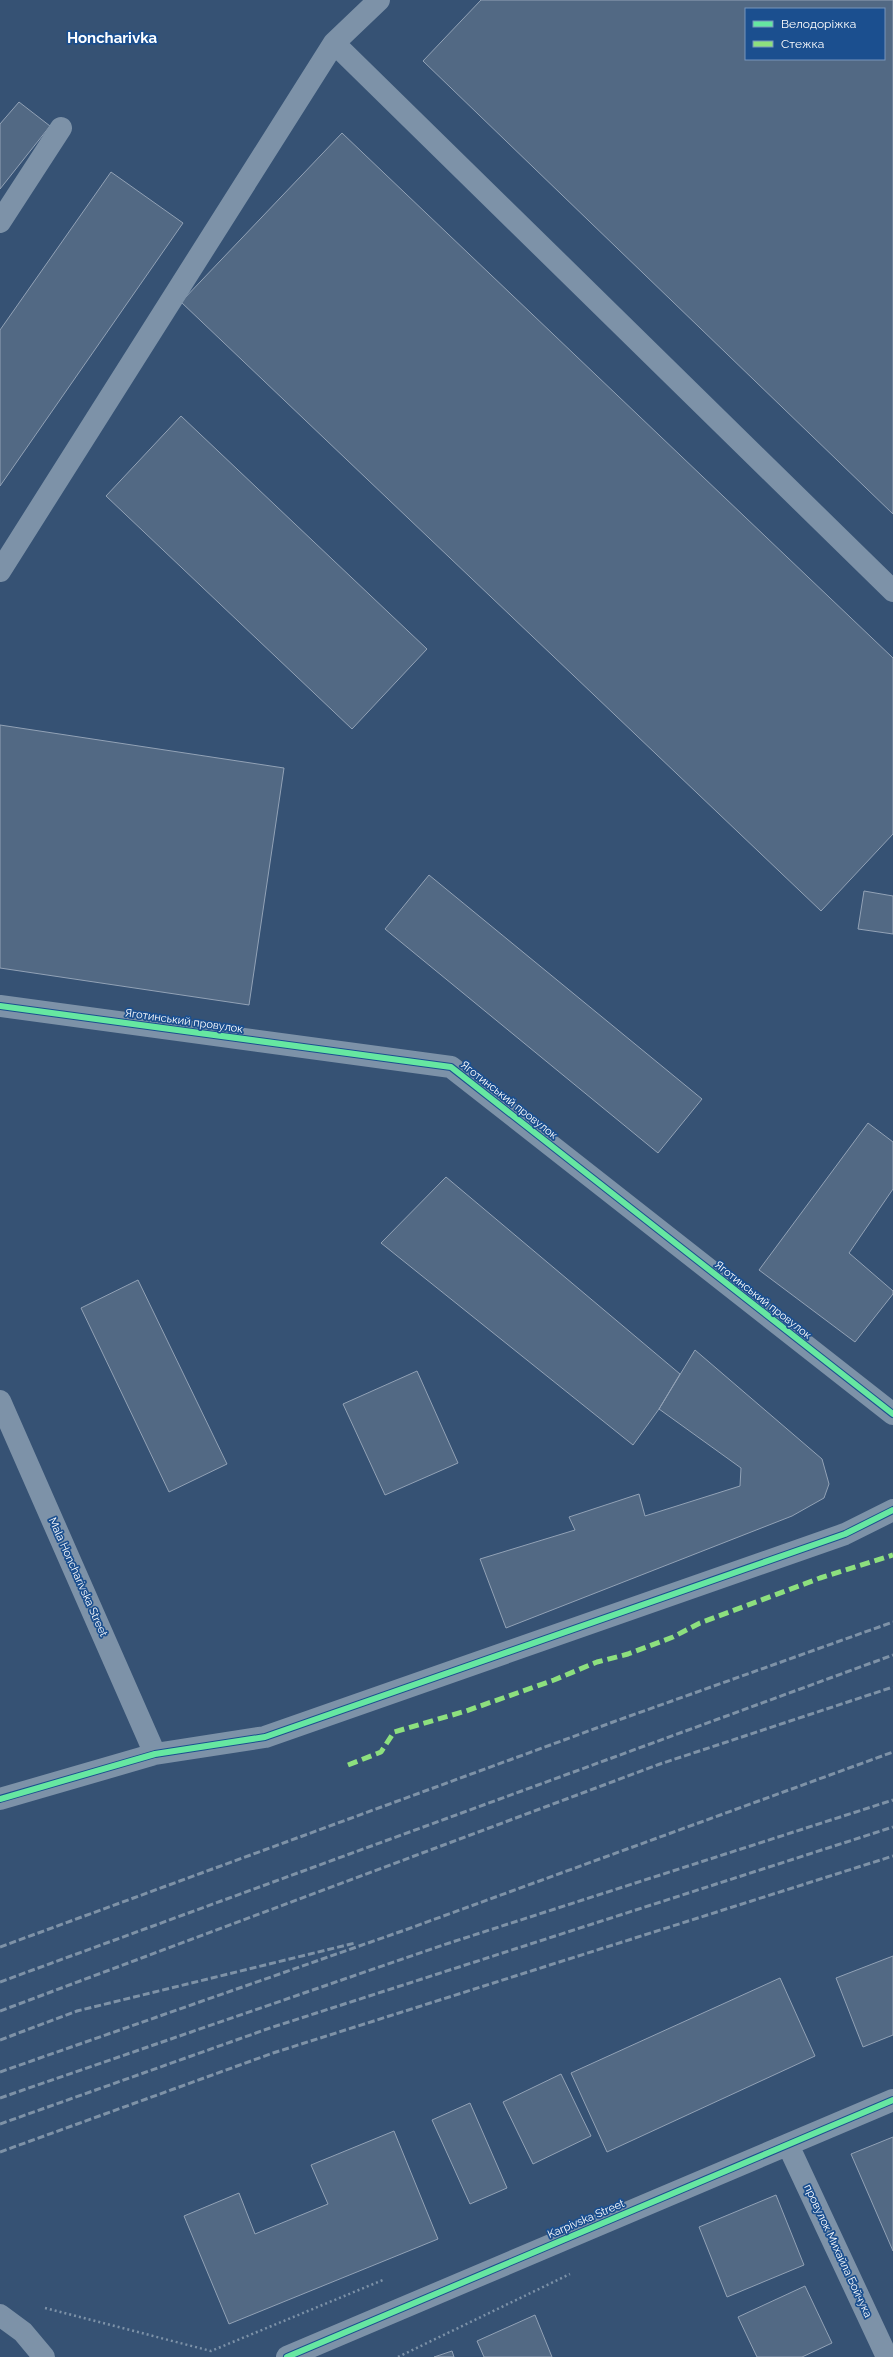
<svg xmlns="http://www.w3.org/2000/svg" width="893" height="2357" font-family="Raleway,sans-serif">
<rect width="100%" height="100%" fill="#365274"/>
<!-- building -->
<path fill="#526984" stroke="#92a2b6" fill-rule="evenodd" d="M481,0H893V514L423,61ZM746,9H884V59H746Z
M19,102L50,126L0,189V124Z
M342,133L893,658V834L821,911L181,302Z
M111,172L183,223L0,486V330Z
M181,416L427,649L352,729L106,496Z
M0,725L284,768L249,1005L0,968Z
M429,875L702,1099L658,1153L385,929Z
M864,891L893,896V934L858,929Z
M868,1123L893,1142V1189L849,1253L893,1291V1294L855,1342L759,1270Z
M446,1177L680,1374L659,1409L633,1445L381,1243Z
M138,1280L227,1464L169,1492L81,1308Z
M695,1350L822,1459L829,1484L824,1498L792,1516L506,1628L480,1559L575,1530L569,1517L639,1494L645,1516L740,1486L741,1468L659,1409Z
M417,1371L458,1463L385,1495L343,1404Z
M893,1956V2035L863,2047L836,1978Z
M780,1978L815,2056L607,2152L571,2073Z
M561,2074L591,2136L533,2164L503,2102Z
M470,2103L507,2188L470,2204L432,2120Z
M394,2131L438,2239L229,2324L184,2216L239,2193L255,2234L328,2204L311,2165Z
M893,2137V2251L851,2154Z
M776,2195L804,2265L727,2297L699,2227Z
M805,2286L832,2343L802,2357H757L738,2317Z
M535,2315L552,2357H484L477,2341Z
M452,2351L454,2357H434Z"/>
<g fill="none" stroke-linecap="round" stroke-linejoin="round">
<!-- path -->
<path stroke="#7d92a8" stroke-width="2.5" stroke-dasharray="2 3" stroke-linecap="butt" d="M45,2308L211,2351L383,2280
M398,2357L570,2274"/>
<!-- service -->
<path stroke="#7d92a8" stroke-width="22" d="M334,43L893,591
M0,222L61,128
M0,571L334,43L379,0"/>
<!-- minor -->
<path stroke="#7d92a8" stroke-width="22" d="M0,1006L451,1067L893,1414
M0,1401L155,1754
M0,1799L155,1754L265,1737L845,1534L893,1510
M788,2145L887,2357
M0,2315L23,2332L44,2357
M287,2357L893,2100"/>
<!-- rail -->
<path stroke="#7e92a7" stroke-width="3" stroke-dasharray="7 3" stroke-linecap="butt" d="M0,1947L613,1722L893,1622
M0,1982L893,1655
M0,2011L660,1764L893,1687
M0,2040L77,2011L355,1943
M0,2072L405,1930L893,1752
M0,2098L443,1945L893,1800
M0,2124L270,2028L893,1827
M0,2152L273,2053L893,1856"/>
<!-- quiet -->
<path stroke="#8de07e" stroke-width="5" stroke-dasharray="10 5" stroke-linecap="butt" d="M348,1765L381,1752L394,1732L466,1711L554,1680L597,1662L628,1654L673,1637L700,1623L820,1578L893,1555"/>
<defs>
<path id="cycleway" d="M0,1006L451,1067L893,1414
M0,1799L155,1754L265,1737L845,1534L893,1510
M287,2357L893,2100"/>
</defs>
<!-- cycleway casing -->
<use href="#cycleway" stroke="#1b4f8f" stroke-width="8"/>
<!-- cycleway -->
<use href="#cycleway" stroke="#66e7a1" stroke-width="6"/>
</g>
<g text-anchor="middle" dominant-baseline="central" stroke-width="3.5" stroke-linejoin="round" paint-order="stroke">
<!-- street labels -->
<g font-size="11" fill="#fff" stroke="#1b4f8f">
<text transform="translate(184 1021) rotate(8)">Яготинський провулок</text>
<text transform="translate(509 1100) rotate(38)">Яготинський провулок</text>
<text transform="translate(763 1300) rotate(38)">Яготинський провулок</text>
<text transform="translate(78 1577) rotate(66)">Mala Honcharivska Street</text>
<text transform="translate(586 2219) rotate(-23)">Karpivska Street</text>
<text transform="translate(838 2251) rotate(65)">провулок Михайла Бойчука</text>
</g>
<!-- district labels -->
<g font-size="15" font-weight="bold" fill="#fff" stroke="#1b4f8f">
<text x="112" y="38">Honcharivka</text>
</g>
</g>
<!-- legend -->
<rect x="745" y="8" width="140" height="52" fill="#1b4f8f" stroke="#7695bc"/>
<rect x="753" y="21" width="20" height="6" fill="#66e7a1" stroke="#7695bc"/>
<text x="781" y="28" font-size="12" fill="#ffffff">Велодоріжка</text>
<rect x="753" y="41" width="20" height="6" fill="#8de07e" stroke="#7695bc"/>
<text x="781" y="48" font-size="12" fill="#ffffff">Стежка</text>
</svg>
